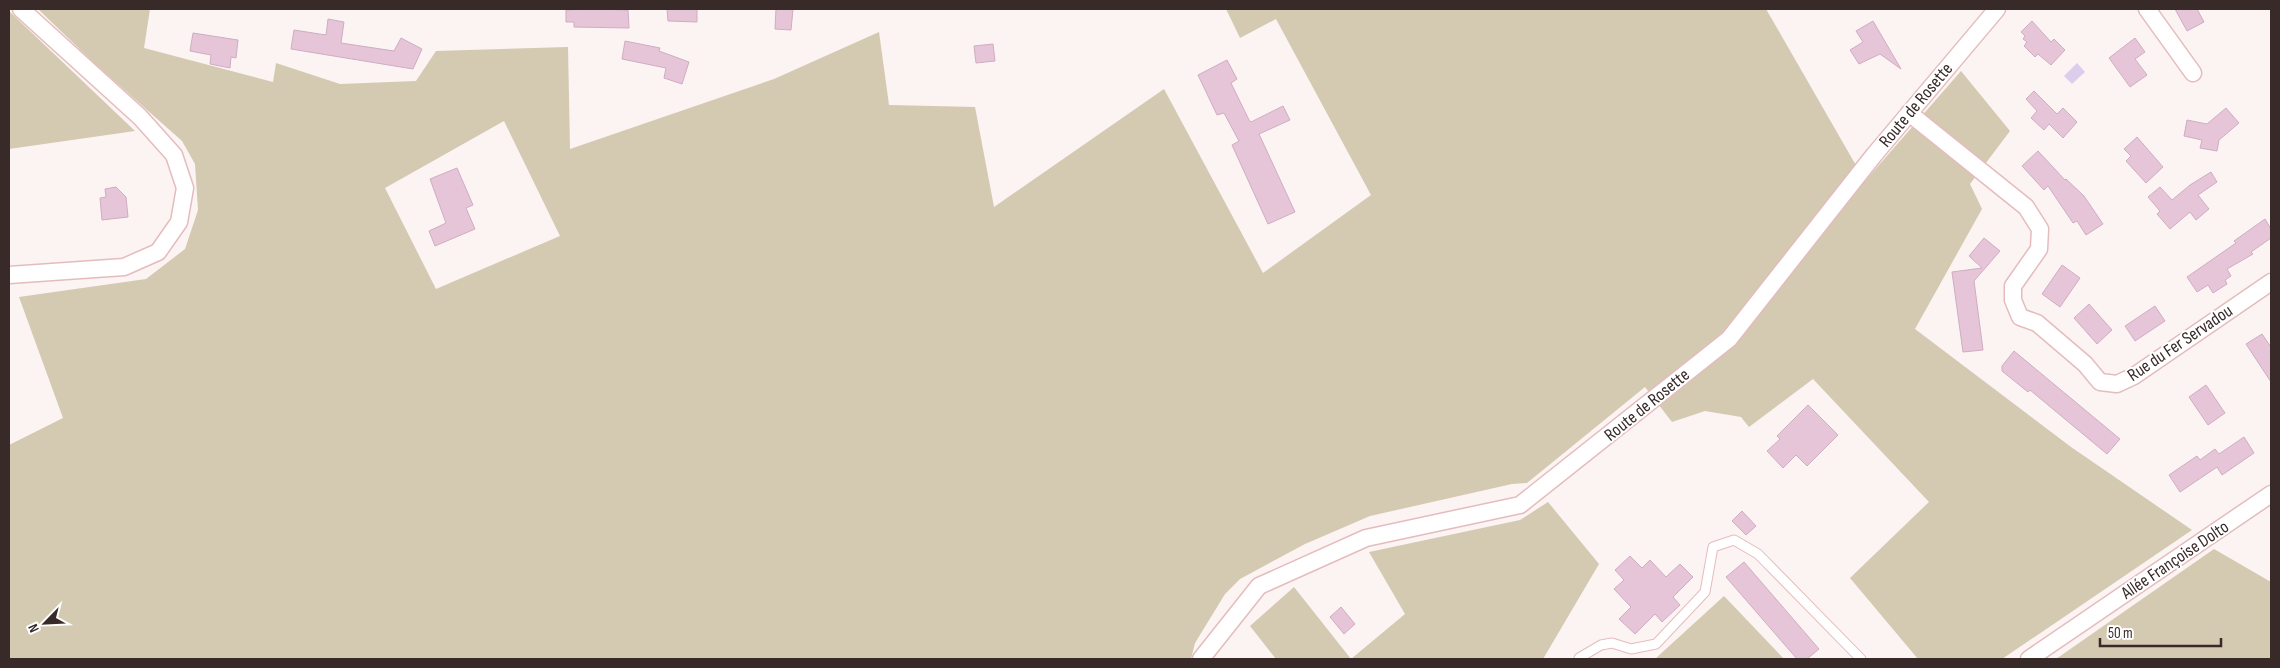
<svg xmlns="http://www.w3.org/2000/svg" width="2280" height="668" font-family="'Sofia Sans Condensed',sans-serif">
<rect width="100%" height="100%" fill="#fcf3f3"/>
<!-- green -->
<path fill="#d4c9b1" fill-rule="evenodd" d="M38,9H150L144,48L273,82L276,63L340,84L416,81L436,51L568,47L570,149L774,79L879,32L889,105L975,107L994,207L1164,89L1263,273L1371,195L1276,19L1240,38L1226,9H1766L1865,181L1961,71L2010,131L1970,184L1982,209L1915,329L2071,447L2192,530L2002,659H1918L1850,578L1929,502L1813,379L1749,427L1741,417L1705,411L1672,422L1645,387L1527,483L1512,484L1370,516L1305,544L1240,579L1225,594L1195,643L1191,659H9V445L63,418L19,297L146,279L185,249L198,210L195,164L182,141L93,62ZM504,121L560,236L436,289L385,188Z
M9,11L135,131L9,149Z
M1548,502L1599,564L1543,659H1276L1250,626L1294,587L1351,659L1405,614L1369,552L1520,520Z
M2214,549L2271,582V659H2056Z
M1724,596L1784,659H1655Z"/>
<!-- water -->
<path fill="#dccded" d="M2077,63L2085,72L2072,84L2064,76Z"/>
<!-- building -->
<path fill="#e7c5d9" stroke="#cfadc1" d="M591,9L628,10L629,28L574,27V22H566V10Z
M667,9H697V22L668,21Z
M776,9H793L791,30L775,29Z
M2175,9H2197L2204,22L2187,31Z
M328,19L344,22L341,43L394,51L401,38L422,49L413,69L291,49L294,30L326,35Z
M1873,21L1901,69L1880,54L1859,64L1850,50L1863,42L1856,31Z
M2032,21L2051,42L2054,39L2065,50L2051,65L2038,54L2035,57L2024,46L2027,42L2023,39L2025,36L2021,32Z
M193,33L238,40L236,58L231,57L230,68L210,64L211,55L190,51Z
M2135,38L2145,52L2135,59L2147,75L2130,87L2109,58Z
M625,41L660,48L659,51L689,62L682,84L664,78L666,68L622,59Z
M993,44L995,61L976,63L974,46Z
M1227,60L1237,79L1231,83L1249,120L1251,122L1283,106L1290,120L1259,134L1295,212L1268,224L1232,145L1239,141L1224,113L1217,115L1198,75Z
M2034,91L2057,114L2063,108L2077,122L2063,138L2049,124L2044,130L2031,118L2037,111L2026,99Z
M2226,108L2239,123L2219,140L2217,151L2200,148L2202,140L2184,136L2187,120L2207,124Z
M2137,137L2163,167L2146,183L2126,161L2131,156L2124,149Z
M2038,151L2065,180L2066,179L2084,196L2103,224L2086,235L2077,221L2073,223L2048,186L2044,190L2022,166Z
M457,168L473,205L466,208L475,229L435,246L429,231L446,223L430,179Z
M2211,172L2217,182L2198,195L2209,209L2196,220L2190,212L2170,229L2157,214L2160,211L2148,197L2160,187L2172,200L2190,185Z
M116,187L126,197L128,217L102,220L100,198L106,197L105,189Z
M2265,219L2271,229V238L2251,252L2253,254L2227,269L2231,276L2225,280L2227,284L2213,293L2208,285L2197,292L2187,277L2236,243L2234,241Z
M1984,238L2000,251L1974,281L1983,350L1963,352L1952,272L1982,268L1969,256Z
M2062,265L2080,278L2060,307L2042,294Z
M2089,304L2112,330L2097,344L2074,318Z
M2155,306L2165,321L2135,341L2125,326Z
M2262,334L2271,347V382L2246,344Z
M2014,351L2120,439L2107,454L2030,390L2028,392L2002,371V366Z
M2206,385L2225,413L2208,425L2189,397Z
M1808,405L1838,435L1807,466L1796,455L1783,468L1767,451L1780,439L1777,436Z
M2244,437L2254,453L2222,475L2217,467L2180,492L2169,475L2197,456L2200,460L2215,449L2219,454Z
M1742,511L1756,526L1746,535L1732,521Z
M1630,556L1642,568L1650,560L1666,577L1680,564L1693,577L1673,597L1680,605L1662,622L1655,614L1635,634L1619,619L1631,607L1614,589L1624,580L1615,570Z
M1744,562L1819,649L1807,659H1797L1726,577Z
M1341,607L1355,624L1344,634L1330,617Z"/>
<g fill="none" stroke-linecap="round" stroke-linejoin="round">
<defs>
<path id="lane" d="M1579,658L1601,645L1612,643L1631,649L1656,644L1705,592L1713,547L1734,540L1758,554L1861,659"/>
<path id="street" d="M2147,9L2193,73
M1909,113L2026,207L2040,229L2039,249L2013,286V300L2020,317L2037,323L2085,364L2100,382L2117,384L2134,376L2271,282
M9,275L124,267L158,252L179,222L185,188L174,155L140,117L21,9
M1201,659L1259,586L1366,538L1520,505L1729,339L1874,155L1997,9
M2029,659L2271,494"/>
</defs>
<!-- lane casing -->
<use href="#lane" stroke="#e5bcbd" stroke-width="11"/>
<!-- street casing -->
<use href="#street" stroke="#e5bcbd" stroke-width="19"/>
<!-- lane -->
<use href="#lane" stroke="#fff" stroke-width="9"/>
<!-- street -->
<use href="#street" stroke="#fff" stroke-width="16"/>
</g>
<g text-anchor="middle" dominant-baseline="central" stroke-width="4" stroke-linejoin="round" paint-order="stroke">
<!-- street labels -->
<g font-size="18" fill="#392a2a" stroke="#fff">
<text transform="translate(1916 105) rotate(-50)">Route de Rosette</text>
<text transform="translate(2180 343) rotate(-34)">Rue du Fer Servadou</text>
<text transform="translate(1647 405) rotate(-39)">Route de Rosette</text>
<text transform="translate(2175 560) rotate(-34)">Allée Françoise Dolto</text>
</g>
</g>
<!-- border -->
<rect width="2280" height="668" fill="none" stroke="#392a2a" stroke-width="20"/>
<!-- north arrow -->
<g transform="translate(45 623) rotate(246)" stroke="#ffffff" stroke-width="4" paint-order="stroke">
<path d="M0-4L9 19L0 12L-9 19Z" fill="#392a2a"/>
<text y="-8" font-size="14" font-weight="bold" text-anchor="middle" fill="#392a2a">N</text>
</g>
<!-- scale -->
<path d="M2100 638v8h121v-8" fill="none" stroke="#392a2a" stroke-width="2.5"/>
<text x="2108" y="638" font-size="15" fill="#392a2a" stroke="#ffffff" stroke-width="4" paint-order="stroke">50 m</text>
</svg>
